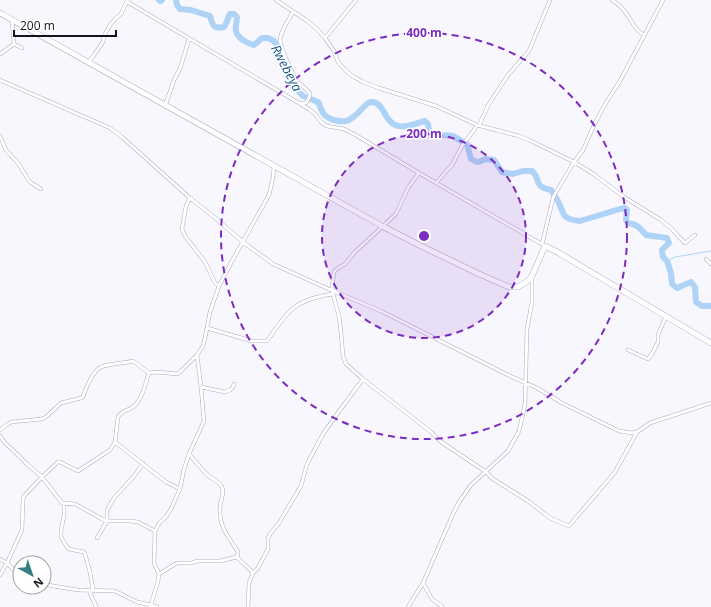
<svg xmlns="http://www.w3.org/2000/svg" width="711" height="607" font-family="'Open Sans',sans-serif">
<rect width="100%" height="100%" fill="#f8f7fd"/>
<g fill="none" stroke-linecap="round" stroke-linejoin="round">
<!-- stream -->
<path stroke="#afd3f6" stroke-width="1" d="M667,261L675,257L711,251"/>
<!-- river -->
<path stroke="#afd3f6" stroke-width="6" d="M159,0L161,1L162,0
M176,0L177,5L180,9L191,10L210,16C213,26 213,29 224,27C228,22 227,19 230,14H234L237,17C237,21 235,27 236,31C237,38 248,44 254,45L262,38H268L274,41L278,47L286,65L292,84L296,89L303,96L318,102C320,105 321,110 323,113C329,121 345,124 352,118C358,114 362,108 368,103C384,97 383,123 398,126C407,128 416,123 425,121L428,124C429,141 441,133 453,136C457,138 462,142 467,144L471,159C481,165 479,160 487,159C489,159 492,160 494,160L502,172L513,174L523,171H532C542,180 532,186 551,190C553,194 556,197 558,201C565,216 562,219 580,221L620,209L625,208L627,210L626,220L628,223C637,224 640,228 646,235L667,238L669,243L662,250L663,257L667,261L671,273L672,284L677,288L691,282L695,287L696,302L702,306H711"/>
<defs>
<path id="minor" d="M127,0L129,3L309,109L315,114L322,123L327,126L344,129L354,134L419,173L545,246
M276,0L306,20L317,29L325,38L334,51L338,62L346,71L354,77L363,82L379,88L436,106L477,125L519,136L529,140L574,162L592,173L624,197L661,220L671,228L678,236L685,243L695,235
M612,0C618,4 624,9 628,16C634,24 634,29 644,35
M293,12C289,19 280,32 280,40C281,47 292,75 297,81C300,85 309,90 310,94C310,97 308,100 306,103H301
M12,20L14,44L22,48
M325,38L356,0
M0,54L14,44
M88,63L94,55L103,42L104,36L110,25L116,18L121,14L127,1
M0,80L110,128L122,137L190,198L214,217L243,242L273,264L333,291L381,311L508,375L537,388L562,403L619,431L632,433L637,432L650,423L711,403
M165,106L174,80L180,69L189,39
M479,125L489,104L508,75L529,51L550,0
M0,136L6,150L18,163L26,176L30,182L41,189
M419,173L408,188L396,214L355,252L345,264L338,268L334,272L332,287L333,294L339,316L341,333L343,356L346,364L363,379L431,432L440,441L486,472L493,479L528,501L550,518L569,526L615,472L637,432
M436,183L452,165L462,146L474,130L477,125
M190,198L186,206L182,229L185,236L205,262L215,283L219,286
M542,244L545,232L553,198L556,192L574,162L583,150L595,123L607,101L620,81L663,0
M706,259L711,264
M207,328L252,341H267C275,330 284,315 295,307C304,300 322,295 333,294
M628,350L648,359L652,354L658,342V335L666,316
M201,387L225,392L230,390L233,387L234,384
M0,430L8,424L11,422L42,419L46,417L61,403L81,398L83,397C86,388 92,372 101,367C109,364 124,363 133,361L149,373L157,372L177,374L180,372L197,355
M0,436L5,443L16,453L28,465L42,477L62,503L75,504L95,515L102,519L107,521H130L138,522L155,531
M115,442L166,482L180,489
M189,454C196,462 202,470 210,477C215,480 219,482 222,487C225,493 220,501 220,508C219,526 227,535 237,550L238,552L237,557C242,563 248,567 253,573L249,583L248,607
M64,503V515L61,531V537L67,547L69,549L84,552L85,554L90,572L93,590
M97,538L107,521V510L110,505L114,498L135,475L143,463
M0,559L7,563L20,576
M253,573L258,568L268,549V538L270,534L279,523L301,486L307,464L323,434L340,410L363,379
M159,574L177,563H191L198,561H220L237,557
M0,575L7,563L22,530L23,500L24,496L42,477L58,462H60L78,471L110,450L115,442L118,417C121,411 127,411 133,407C143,399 145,384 149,373
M423,583L432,599L443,607
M44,584L53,586L78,590L115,591L137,602L151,605L150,607
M90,590C90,599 95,600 96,607
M157,607L151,605L158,581L159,574L154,563L155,531L160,522L166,517L171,509L180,489L184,469L189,454L204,421L201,387L197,355L203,346L205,338L210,312L219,286L232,261L269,195L273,178L274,166
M408,607L423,583L453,514L459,502L471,485L508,451L519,431L525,404L527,329L532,302V277"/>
<path id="primary" d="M0,13L382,226L419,245L479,274L509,287H518L528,281L532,276L545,246L559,253L711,343"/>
</defs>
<!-- minor casing -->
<use href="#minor" stroke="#aea9c5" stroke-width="4"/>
<!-- primary casing -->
<use href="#primary" stroke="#aea9c5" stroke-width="6"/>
<!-- minor -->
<use href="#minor" stroke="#fff" stroke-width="3"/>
<!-- primary -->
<use href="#primary" stroke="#fff" stroke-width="5"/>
</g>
<!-- distance rings -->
<circle cx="424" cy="236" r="102" fill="#7b2cbf" fill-opacity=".12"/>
<g fill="none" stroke="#7b2cbf" stroke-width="2" stroke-dasharray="7 5">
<circle cx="424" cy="236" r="102"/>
<circle cx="424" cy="236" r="203"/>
</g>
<g text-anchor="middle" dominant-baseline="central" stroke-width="3" stroke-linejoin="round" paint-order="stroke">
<!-- water labels -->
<g font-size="13" font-style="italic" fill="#135589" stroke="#fff">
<text transform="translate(287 68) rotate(62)">Rwebeya</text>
</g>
</g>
<circle cx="424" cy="236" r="6" fill="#7b2cbf" stroke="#fff" stroke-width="2"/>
<g font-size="12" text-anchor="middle" font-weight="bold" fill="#7b2cbf" stroke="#fff" stroke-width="3" stroke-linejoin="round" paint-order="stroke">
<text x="424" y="37">400 m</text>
<text x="424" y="138">200 m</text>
</g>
<!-- north arrow -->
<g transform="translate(32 575) rotate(140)"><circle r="19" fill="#ffffff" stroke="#a1a1a5"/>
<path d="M0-3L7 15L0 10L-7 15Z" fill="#357e81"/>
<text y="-6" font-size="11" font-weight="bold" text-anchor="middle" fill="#15131d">N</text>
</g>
<!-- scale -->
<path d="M14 30v6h102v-6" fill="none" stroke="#15131d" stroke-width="2"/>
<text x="20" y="30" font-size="12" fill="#15131d" stroke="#ffffff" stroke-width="3" paint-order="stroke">200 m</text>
</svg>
